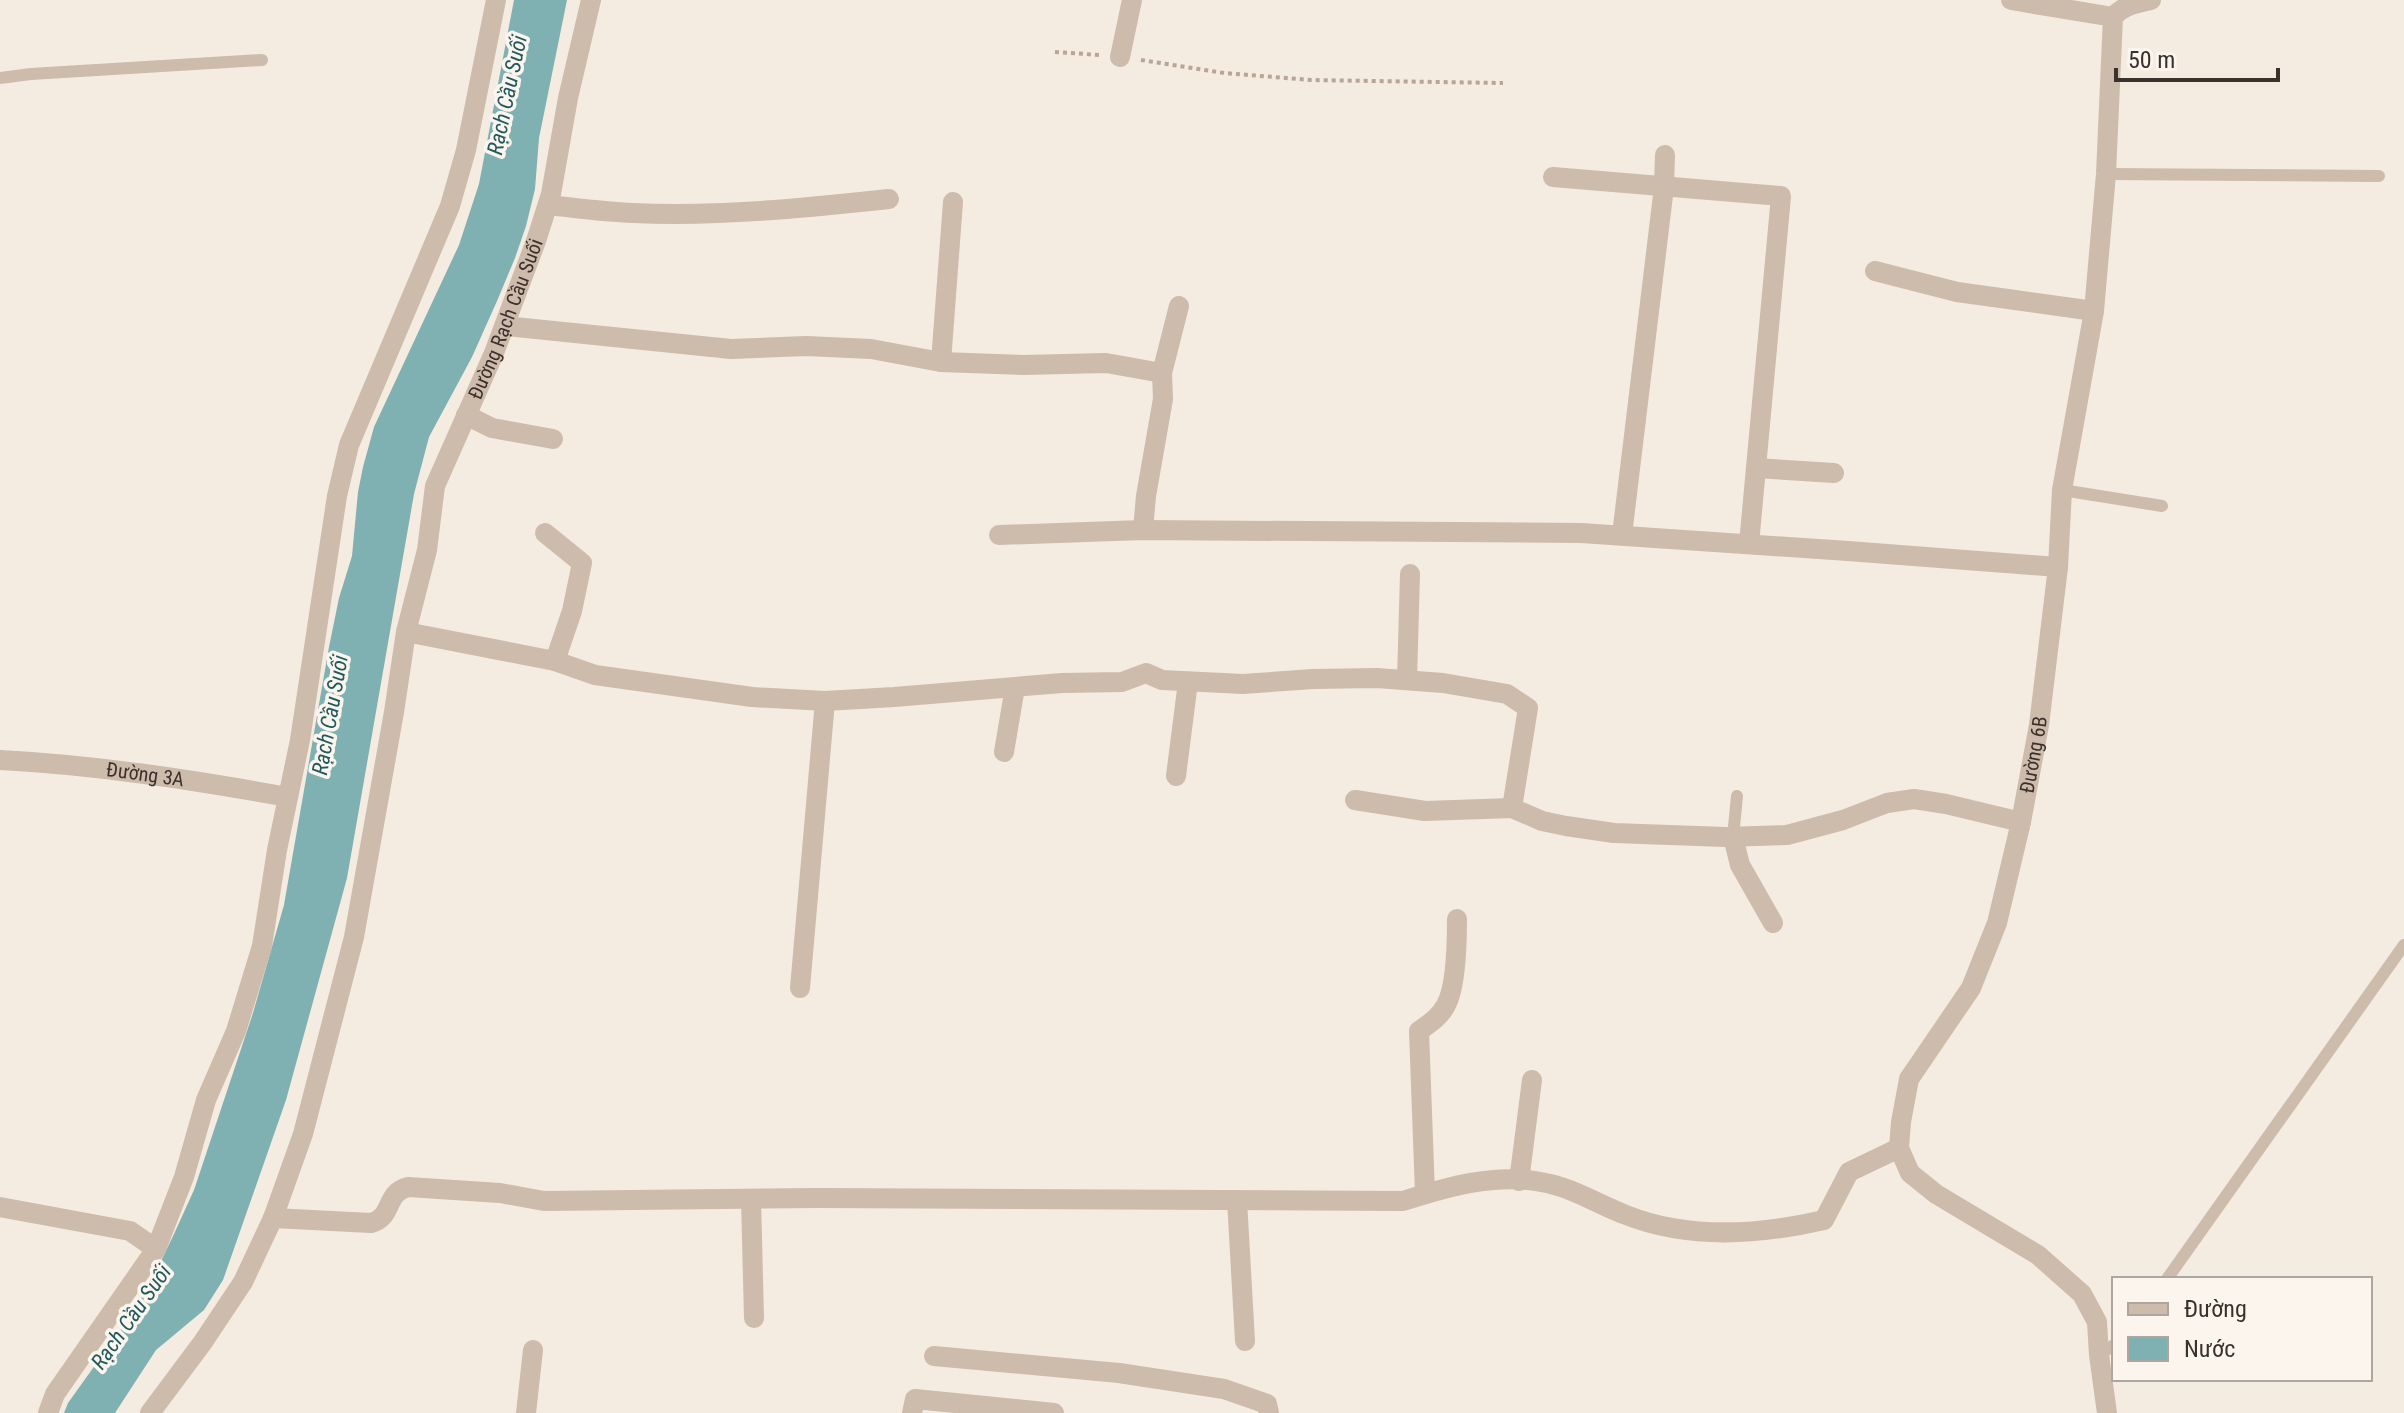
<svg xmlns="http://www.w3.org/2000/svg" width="2404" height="1413" font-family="'Roboto Condensed',sans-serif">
<rect width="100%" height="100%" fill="#f4ebe1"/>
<!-- water -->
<path fill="#7fb0b2" d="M514,0H567L539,138L535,189L526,226L515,258L497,301L472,357L429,437L414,494L347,878L286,1100L223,1280L204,1310L156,1350L115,1413H64L68,1403L126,1322L151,1282L174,1234L194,1190L253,1013L284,905L329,647L339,598L352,556L358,492L363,467L374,427L459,245L479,184Z"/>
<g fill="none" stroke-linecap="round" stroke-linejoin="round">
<!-- path -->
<path stroke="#b9a596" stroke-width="4" stroke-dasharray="4 4" stroke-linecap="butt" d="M1055,52L1100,55
M1141,60L1224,73L1311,80L1503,83"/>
<!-- service -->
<path stroke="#cdbbac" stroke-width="12" d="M0,78L31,74L262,60
M2106,174L2379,176
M2062,490L2162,506
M1733,837L1737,796
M2167,1279L2404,945
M2099,1355L2114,1345"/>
<!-- minor -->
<g stroke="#cdbbac" stroke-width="20">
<path d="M2011,0L2113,17"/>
<path d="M1120,57L1132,0"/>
<path d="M1553,177L1781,196L1749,544"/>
<path d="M548,205C576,208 604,212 633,213C718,217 805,208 889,199"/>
<path d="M1875,271L1957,292L2094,311"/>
<path d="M505,326L731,349L806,346L871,349L941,362L1023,365L1106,363L1162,373"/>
<path d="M941,362L953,202"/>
<path d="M466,415L492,428L553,439"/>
<path d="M1756,468L1834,473"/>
<path d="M1143,530L1146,496L1163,399L1162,373L1179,306"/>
<path d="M545,533L582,563L572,611L555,661"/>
<path d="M999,535L1143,530L1581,533L1848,551L2058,567"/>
<path d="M1622,535L1664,187L1665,155"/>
<path d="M406,632L555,661L595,675L752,697L825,701L894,697L1062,683L1122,682L1146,673L1162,680L1243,684L1313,679L1377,678L1443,683L1507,694L1528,708L1512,808"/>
<path d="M1407,680L1410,574"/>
<path d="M1004,752L1015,687"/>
<path id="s1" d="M0,760C97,765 193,780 288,797"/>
<path d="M1176,776L1188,682"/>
<path d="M1355,800L1425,811L1512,808L1542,821L1566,826L1614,833L1669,835L1726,837L1787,835L1843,820L1887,803L1914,799L1946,804L2021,822"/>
<path d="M1733,837L1740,865L1773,923"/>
<path d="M800,988L825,701"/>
<path d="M1519,1181L1532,1080"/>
<path d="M1425,1194L1419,1031C1429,1024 1440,1017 1446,1005C1456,987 1457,941 1457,919"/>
<path d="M751,1199L754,1318"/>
<path d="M1237,1200L1245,1341"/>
<path d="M0,1207L130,1231L156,1249"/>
<path d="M273,1218L371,1223C394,1217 384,1193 408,1187L500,1193L544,1201L818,1198L1403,1201C1447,1187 1494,1173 1541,1182C1572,1187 1597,1204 1626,1215C1689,1240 1759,1235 1824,1220L1849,1172L1899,1148"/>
<path d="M934,1356L1119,1373L1224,1389L1267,1404L1269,1413"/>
<path d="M48,1413L55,1394L156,1249L184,1177L206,1100L236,1031L262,946L277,850L300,740L337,496L349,445L450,206L466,150L496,0"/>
<path id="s2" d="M150,1413L203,1342L243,1282L273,1218L303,1134L354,937L394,712L406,632L427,550L435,486L494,353L536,241L551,194L568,98L591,0"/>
<path d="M526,1413L533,1350"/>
<path d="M912,1413L915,1399L1054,1413"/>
<path id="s3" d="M2107,1413L2099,1355L2097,1322L2082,1294L2038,1255L1936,1194L1910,1173L1899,1148L1901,1122L1909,1079L1971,988L1997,923L2021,822L2039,725L2058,567L2062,490L2094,311L2106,174L2113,17C2124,5 2136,3 2151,0"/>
</g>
</g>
<g text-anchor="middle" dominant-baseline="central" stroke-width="7" stroke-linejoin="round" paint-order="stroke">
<!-- street labels -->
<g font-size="20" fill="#3b302b" stroke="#fbf5ee">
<text stroke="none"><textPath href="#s2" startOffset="1164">Đường Rạch Cầu Suối</textPath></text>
<text stroke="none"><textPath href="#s3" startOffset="784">Đường 6B</textPath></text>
<text stroke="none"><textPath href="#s1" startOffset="146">Đường 3A</textPath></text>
</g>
<!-- water labels -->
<g font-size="22" font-style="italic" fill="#1f5a5e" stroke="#fbf5ee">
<text transform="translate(507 95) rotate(-78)">Rạch Cầu Suối</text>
<text transform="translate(330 715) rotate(-80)">Rạch Cầu Suối</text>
<text transform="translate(131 1317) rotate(-55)">Rạch Cầu Suối</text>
</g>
</g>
<!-- legend -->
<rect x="2112" y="1277" width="260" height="104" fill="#fbf5ee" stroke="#aea6a0" stroke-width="2"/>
<rect x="2128" y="1303" width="40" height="12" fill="#cdbbac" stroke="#aea6a0" stroke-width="2"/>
<text x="2184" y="1317" font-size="24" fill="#3b302b">Đường</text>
<rect x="2128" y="1337" width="40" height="24" fill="#7fb0b2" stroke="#aea6a0" stroke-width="2"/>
<text x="2184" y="1357" font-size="24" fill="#3b302b">Nước</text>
<!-- scale -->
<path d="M2116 68v12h162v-12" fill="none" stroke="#3b302b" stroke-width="4"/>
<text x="2128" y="68" font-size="24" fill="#3b302b" stroke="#fbf5ee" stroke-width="6" paint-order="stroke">50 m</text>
</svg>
